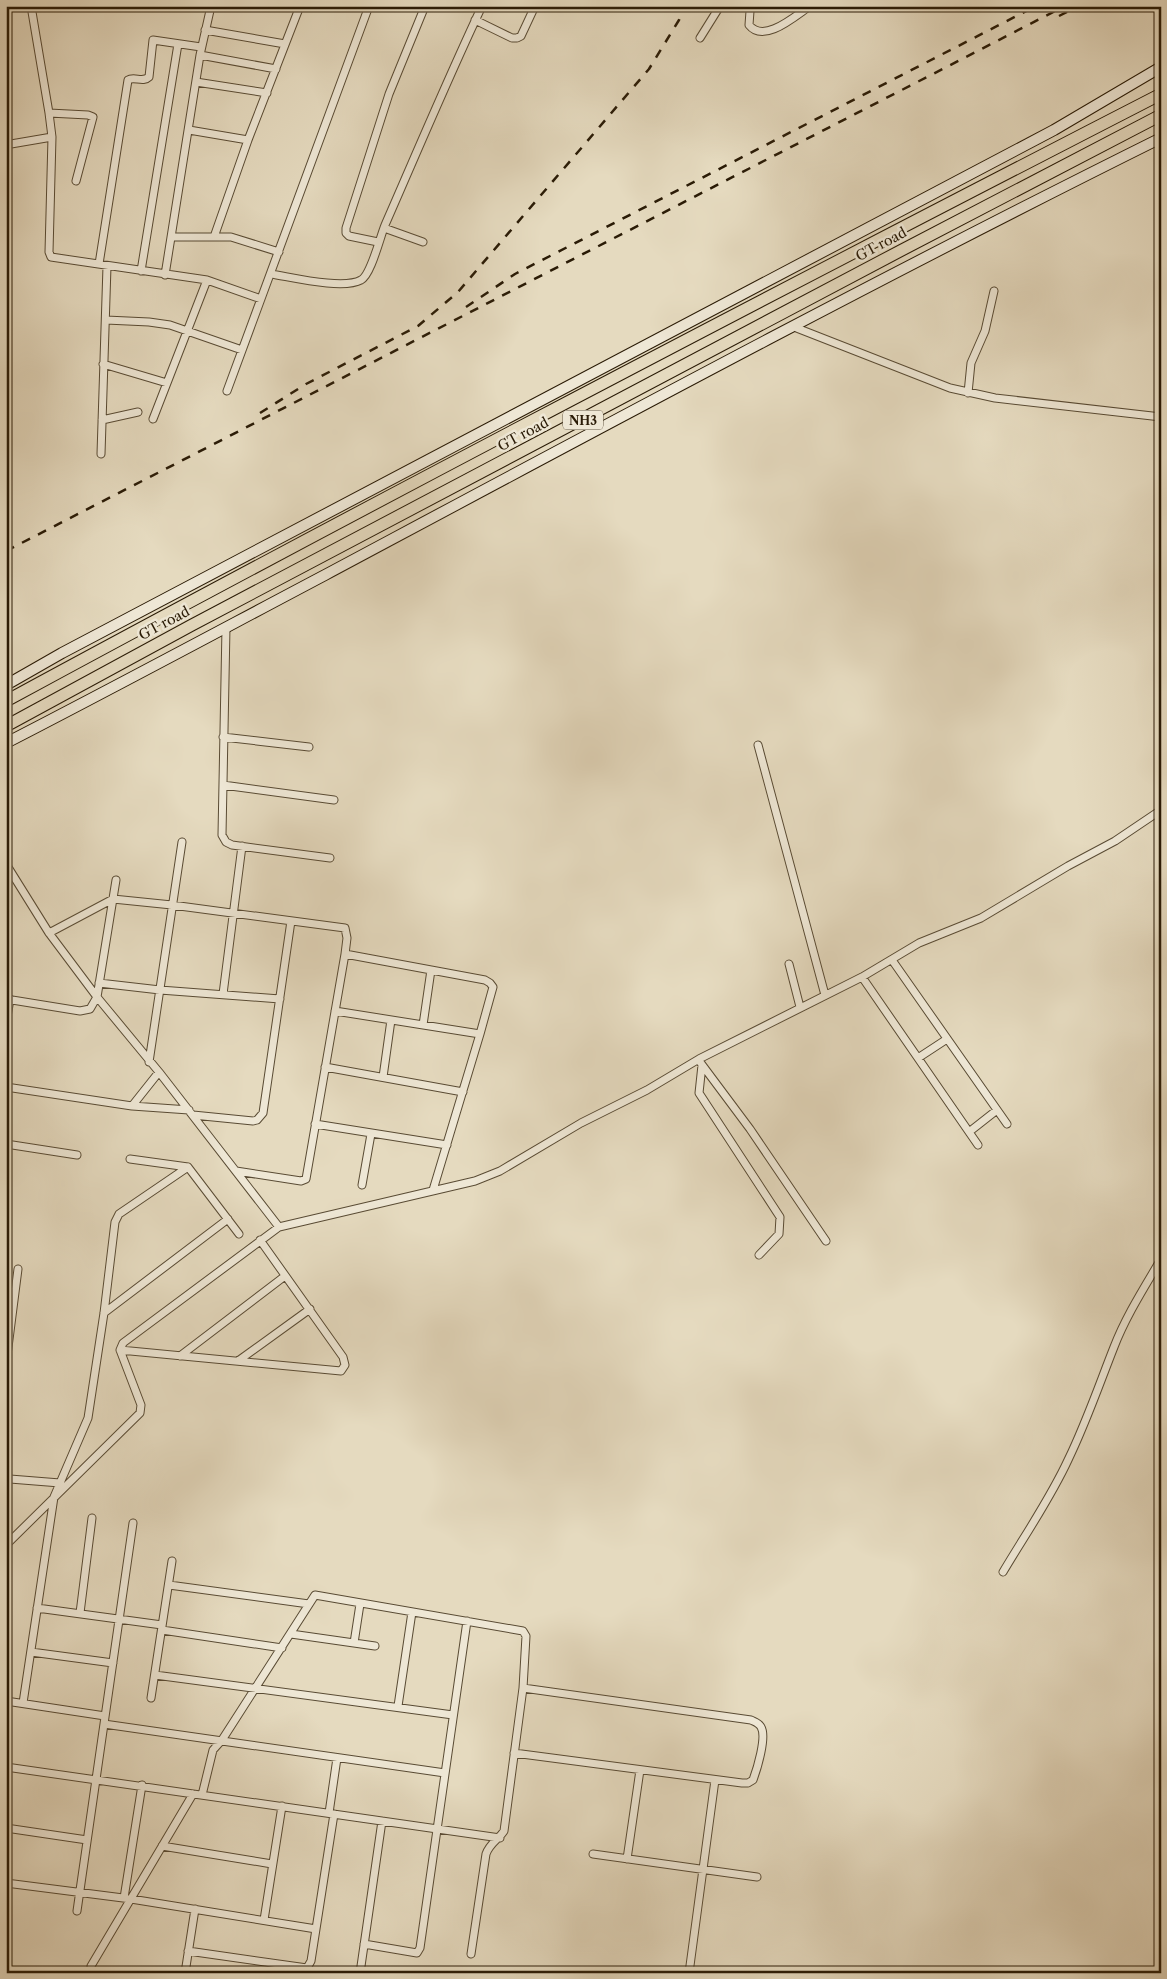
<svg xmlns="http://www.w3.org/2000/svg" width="1167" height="1979" font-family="'Libre Caslon Text',serif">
<rect width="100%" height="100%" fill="#e5dabf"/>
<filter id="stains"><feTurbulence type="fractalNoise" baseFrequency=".004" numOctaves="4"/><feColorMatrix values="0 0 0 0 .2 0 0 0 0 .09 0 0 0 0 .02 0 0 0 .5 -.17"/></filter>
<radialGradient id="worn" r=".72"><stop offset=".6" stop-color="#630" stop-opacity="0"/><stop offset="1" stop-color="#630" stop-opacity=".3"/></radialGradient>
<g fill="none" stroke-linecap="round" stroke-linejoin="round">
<defs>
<path id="minor" d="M31,6L49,113L88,115L93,117L76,181
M754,6L750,11L749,25C764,44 795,16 810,6
M475,20L512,38H517L521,36L535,6
M205,30L285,44
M700,38L720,6
M200,55L276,69
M196,82L267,93
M49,113L52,137L49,252L51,257L207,280L261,299
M189,130L248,140
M11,144L52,137
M384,228L423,242
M171,237H231L279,252
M214,237L248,140L300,6
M378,242L349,236L346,233V228L389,94L425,6
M99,264L128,80C134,76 143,83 149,77L153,40L201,47
M141,271L178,44
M271,274C291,277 343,290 361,280C371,275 380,237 385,225C417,152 448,78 482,6
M165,275L200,55L211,6
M106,320L149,322L170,325L242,350
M794,327L950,388L995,398L1161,417
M103,364L167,383
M227,391L369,6
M968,393L971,363L985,331L994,291
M153,419L207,280
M102,420L138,412
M101,454L107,266
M226,627L222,835L226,842L232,845L330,858
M223,737L309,747
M758,745L825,995
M223,785L334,800
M6,864L49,933L97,997L159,1072L279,1227
M49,933L113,899L172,905L345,928L347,938L345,954L306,1179L301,1181L236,1171
M345,954L485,980L490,983L493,987L480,1034L433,1190
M892,960L1007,1124
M789,964L800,1007
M862,977L978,1145
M99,983L160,990L280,999
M223,994L242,846
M6,999L80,1011L90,1009L97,997L116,880
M335,1011L480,1034
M6,1023L10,999
M423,1025L431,970
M918,1058L947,1039
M149,1062L182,842
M700,1062L750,1129L826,1241
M702,1065L699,1093L780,1217L779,1234L759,1255
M325,1067L463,1092
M383,1077L391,1020
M6,1087L132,1106L159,1072
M132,1106L189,1110
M193,1115L253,1121L257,1120L263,1113L291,921
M315,1124L447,1145
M969,1132L997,1110
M6,1144L77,1155
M130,1159L188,1167L239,1234
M362,1185L371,1134
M104,1313L228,1219
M120,1350L341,1371L345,1365L343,1357L260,1240
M180,1356L285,1276
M238,1361L310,1309
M6,1363L18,1269
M10,1479L60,1483
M6,1545L140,1413L141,1405L120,1350L123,1343L279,1227L475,1181L500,1171L581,1123L647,1090L699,1059L862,977L919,943L981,918L1068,866L1115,841L1161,810
M1003,1572C1025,1535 1050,1499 1068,1460C1086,1423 1099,1385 1114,1347C1126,1316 1144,1288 1161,1259
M169,1585L309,1604
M37,1608L162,1625
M80,1613L92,1518
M162,1630L282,1648
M291,1634L375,1646
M354,1643L360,1604
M31,1652L113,1663
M155,1675L453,1715
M151,1698L172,1561
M6,1701L105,1716
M23,1703L54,1497L88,1418L104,1313L115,1222L119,1214L188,1167
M398,1706L412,1612
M104,1724L445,1773
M514,1753L742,1783H748L753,1780C757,1769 767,1737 761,1727C759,1723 755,1722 751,1720L523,1688
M6,1767L500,1838
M202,1795L213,1750L222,1740L315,1595L523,1631L526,1636L523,1688L504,1831C498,1840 490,1843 486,1854L471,1954
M329,1813L337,1758
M6,1828L87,1840
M162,1846L272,1864
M593,1854L757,1877
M627,1859L640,1770
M6,1883L131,1899L316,1929
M124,1898L142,1785
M77,1911L133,1523
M264,1920L282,1806
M364,1944L417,1953L420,1948L467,1621
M188,1951L307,1968L311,1961L316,1929L334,1814
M91,1973V1966L193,1794
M185,1973L195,1909
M360,1973L382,1821
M689,1973L715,1780"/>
<path id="secondary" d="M6,685L62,653L1054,130L1161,67
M6,743C113,688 219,631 325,575C602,427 879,278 1161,138"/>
<path id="trunk" d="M6,701C388,494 774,293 1161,94
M6,726L192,625L902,250L1161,115"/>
</defs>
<!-- minor casing -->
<use href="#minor" stroke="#594b34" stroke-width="9"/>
<!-- secondary casing -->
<use href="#secondary" stroke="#2a1b06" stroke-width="12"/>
<!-- trunk casing -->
<use href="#trunk" stroke="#2a1b06" stroke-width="13"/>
<!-- minor -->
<use href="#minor" stroke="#eee7d5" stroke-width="7"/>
<!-- secondary -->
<use href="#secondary" stroke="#eee7d5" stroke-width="10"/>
<!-- trunk -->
<use href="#trunk" stroke="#e5dabf" stroke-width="11"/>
<!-- rail -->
<path stroke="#2a1b06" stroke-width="2.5" stroke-dasharray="9 9" stroke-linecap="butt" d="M1059,16L1079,6
M466,307L515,274L1036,6
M260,413L306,384L418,326L458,292L649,69L679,20L684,6
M6,551L1065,6"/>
</g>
<g text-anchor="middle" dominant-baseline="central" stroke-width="5" stroke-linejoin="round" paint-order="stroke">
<!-- shield labels -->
<rect fill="#eee7d5" stroke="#655844" stroke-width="1" x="563" y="410.5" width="40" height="19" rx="4"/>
<g font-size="12" font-weight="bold" fill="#2a1b06">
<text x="583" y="420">NH3</text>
</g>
<!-- street labels -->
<g font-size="14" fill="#2a1b06" stroke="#eee7d5">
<text transform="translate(881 244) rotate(-28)">GT road</text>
<text transform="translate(523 434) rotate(-28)">GT road</text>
<text transform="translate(164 623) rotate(-28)">GT road</text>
</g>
</g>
<!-- margin -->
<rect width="1167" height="1979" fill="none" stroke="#e5dabf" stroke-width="25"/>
<rect x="8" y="8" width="1152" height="1964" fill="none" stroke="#2a1b06" stroke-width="2.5"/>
<rect x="12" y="12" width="1142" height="1954" fill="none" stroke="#2a1b06"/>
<rect width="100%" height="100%" filter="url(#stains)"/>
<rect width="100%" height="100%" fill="url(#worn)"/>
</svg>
